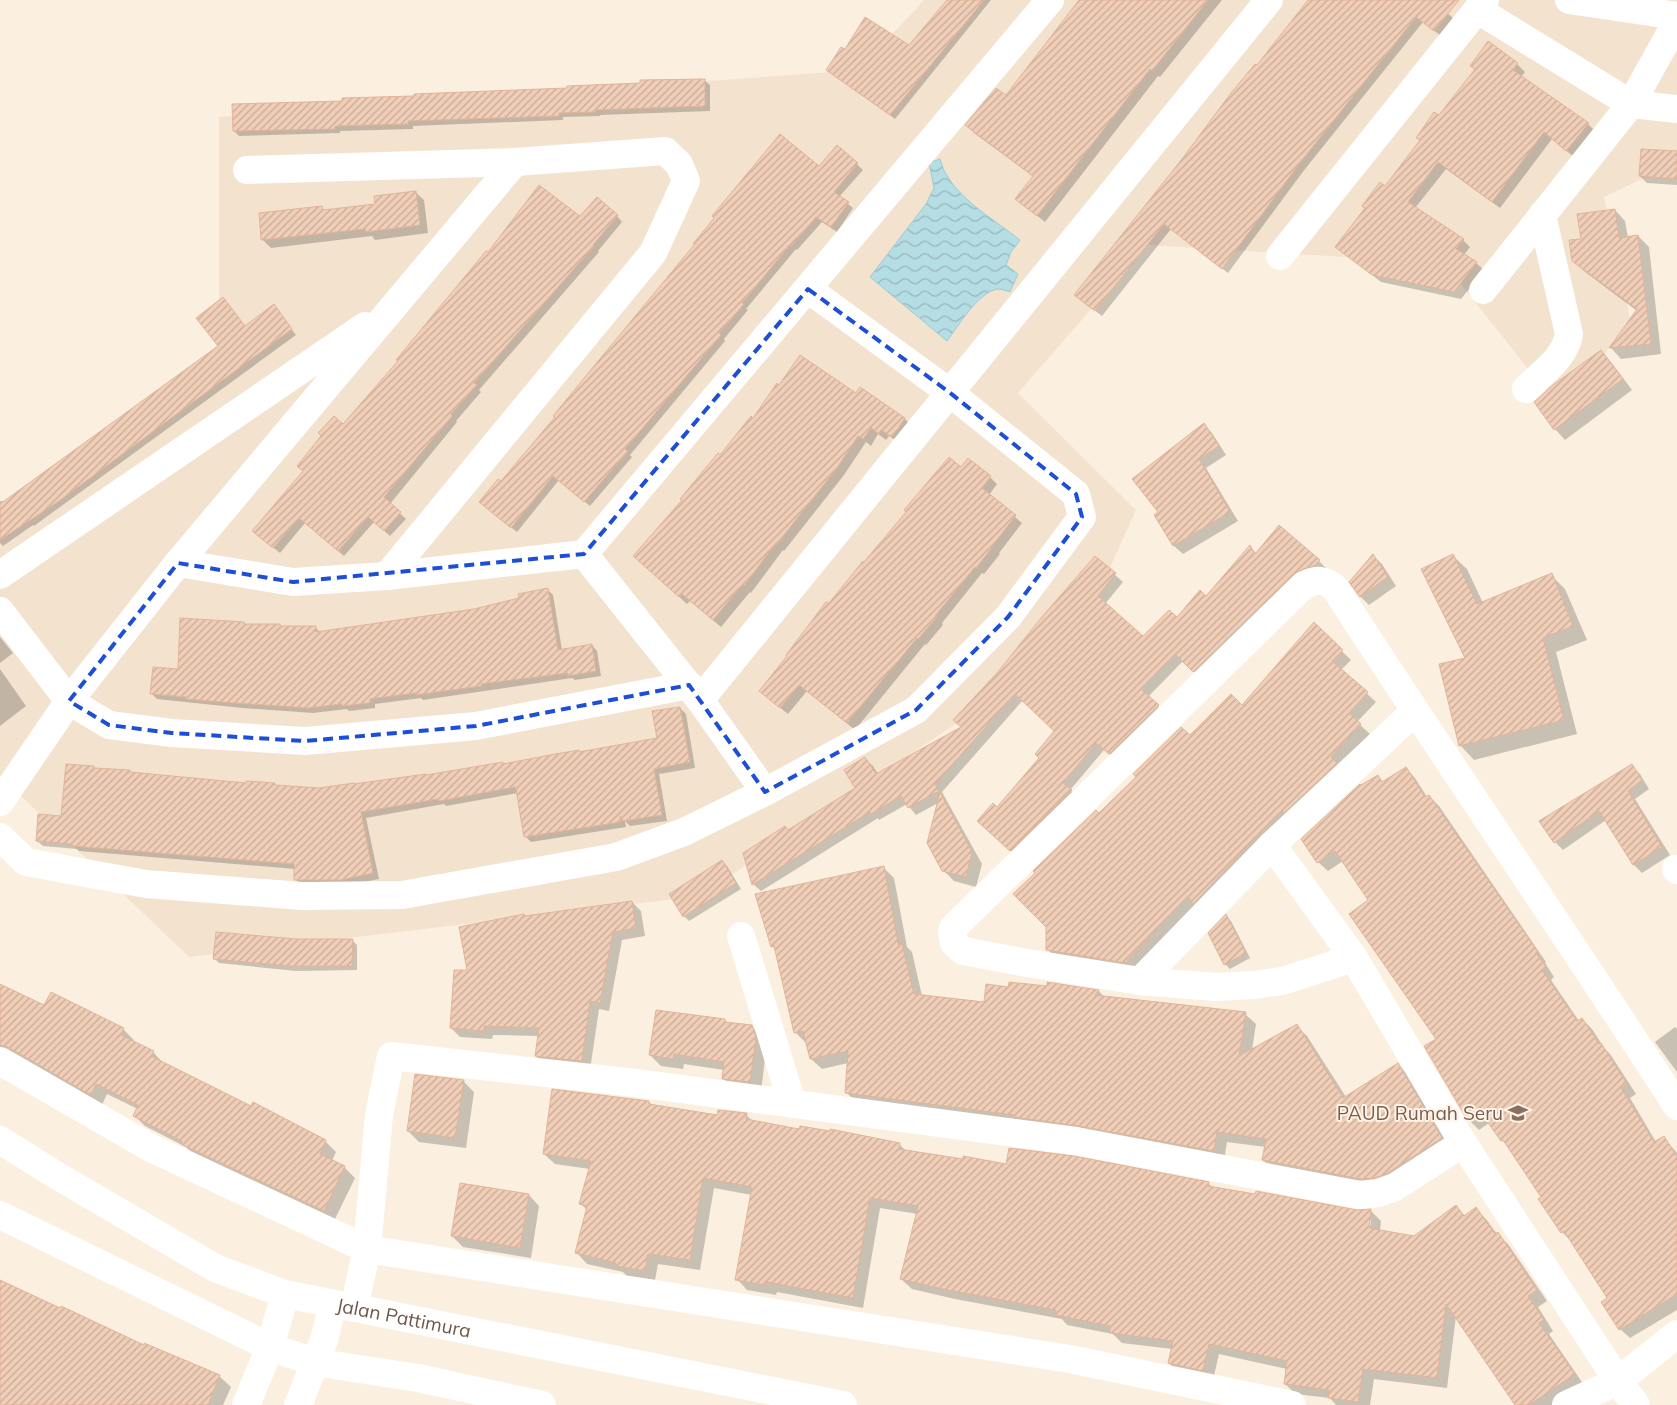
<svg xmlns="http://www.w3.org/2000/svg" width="1677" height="1405" font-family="Mulish,sans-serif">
<defs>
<pattern id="water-waves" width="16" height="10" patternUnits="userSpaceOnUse" patternTransform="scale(1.25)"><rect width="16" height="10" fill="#b5dde4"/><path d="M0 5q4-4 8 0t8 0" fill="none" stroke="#98b6bb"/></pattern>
<pattern id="building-hatch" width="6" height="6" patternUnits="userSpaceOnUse" patternTransform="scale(1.25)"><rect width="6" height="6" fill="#f0ceb8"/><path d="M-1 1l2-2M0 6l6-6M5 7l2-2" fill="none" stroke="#c7aa98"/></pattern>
</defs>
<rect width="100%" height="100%" fill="#fbf0df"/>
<!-- residential -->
<path fill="#f3e2ce" d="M924,0H1677V162L1604,197L1630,318L1563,413L1444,263L1147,245L1018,393L1136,510L1076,643L700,896L189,957L0,776V512L219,357V117L859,70Z"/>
<!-- water -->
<path fill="url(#water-waves)" stroke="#9bccd5" d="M940,159C942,164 943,170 946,174C961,201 996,221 1020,240L1011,252L1006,265L1018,274L1010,292C1006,291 1002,289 998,289C978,292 959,325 947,341L870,277L926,204L934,188L929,163Z"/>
<!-- shadow -->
<path fill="#0003" fill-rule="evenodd" d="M949,0H991L895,119L828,70L845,51L909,47Z
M1080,0H1222L1160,77L1158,76L1045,222L1016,199L1034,177L974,133L967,125L1006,97Z
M1309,0H1433L1454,19L1441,36L1423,22L1305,169L1228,273L1171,229L1102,316L1081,300Z
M1488,43L1517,64L1525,72L1521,77L1588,124L1595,131L1574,157L1552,139L1500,208L1446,169L1415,208L1463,240L1470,247L1464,255L1476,263L1484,270L1461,299L1381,282L1336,247L1386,187L1421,141L1418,138L1439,117L1476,70Z
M704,80L710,85V111L600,115V116L563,117V120L413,126V129L340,131V133L239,136L234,131L343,103Z
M838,147L863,170L839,197L853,208L837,232L822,222L797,250L796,249L746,309L748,310L724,339L725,341L630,455L632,457L590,506L559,480L517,532L486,508L501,482L819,168Z
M1677,153V185L1647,183L1640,176Z
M415,192L424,200L428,233L375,240L372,236L271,248L263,240L322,207L325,211L377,205Z
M1615,210L1625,221L1628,238L1638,236L1649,247L1661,354L1621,359L1611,348L1637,311L1584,271L1573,260L1582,240Z
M617,216L622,222L598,251L599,252L479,390L481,392L456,421L457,422L390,504L406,519L390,536L374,522L344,556L305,523L280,553L259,536L343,426L488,254L580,218Z
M274,306L296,335L34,526L33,525L3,546L0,543V501H3L5,502Z
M1601,351L1611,362L1632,390L1565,440L1555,429Z
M860,389L905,419L912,426L900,443L889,436L886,440L878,434L871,446L866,442L844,475L784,551L783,550L751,593L750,592L721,627L690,601L687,604L642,563L720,457L754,420L856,395Z
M1204,425L1212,433L1226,455L1206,468L1238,521L1183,554L1174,546L1156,515L1160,513Z
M961,469L990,477L997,484L989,495L1022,523L999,553L1000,554L984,574L982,573L942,623L943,625L926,645L925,644L855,730L807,691L788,714L768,698L829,605L865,564Z
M1250,547L1257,554L1319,561L1326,568L1201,678L1183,661L1148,697L1165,713L1117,760L1104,750L1070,790L1078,798L1018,857L986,829L998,809L1041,758L1056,732L1023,700L942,792L982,864L976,887L954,881L943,870L938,803L916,815L907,804L879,820L878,818L761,891L753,884L744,853L788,831L857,788L865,759L873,766L878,774L962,728L998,674L1096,558L1123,582L1105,604L1143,638L1178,619L1207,597Z
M1452,555L1467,569L1483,603L1551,575L1565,589L1587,640L1556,652L1577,734L1474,760L1460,745L1467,659Z
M1373,556L1382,564L1396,586L1369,605L1360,596Z
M548,590L553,595L562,650L592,645L597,651L601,676L575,680L572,678L423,700L421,698L375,704V708L349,711L347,709L313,713L242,708L157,699L152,694L179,670L244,623L246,625L281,627H315L321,633L474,610L520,599Z
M1314,624L1351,660L1341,670L1376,702L1357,722L1370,734L1340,767L1134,972L1057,959L1048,950L1099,815L1190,736L1243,707Z
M0,637L13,653L0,663Z
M0,669L26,706L0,726Z
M680,708L686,714L695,768L659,774L667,821L630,826L625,821L626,827L531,842L525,836L518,793L446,806L444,804L366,818L379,879L348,885H301L295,879V869L79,851L77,849L43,846L37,841L62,817L94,767L96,769L130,772L132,774L247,784H275L277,786L319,790L504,765L658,739Z
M1631,766L1640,774L1649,789L1635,799L1670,855L1642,873L1634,865L1606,820L1563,850L1555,842Z
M1406,768L1415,778L1427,797L1429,796L1439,806L1546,962L1545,963L1554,977L1551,980L1579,1021L1582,1019L1592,1029L1605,1049L1610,1054L1636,1094L1630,1098L1656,1142L1664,1138L1677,1153V1310L1630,1338L1620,1329L1609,1299L1572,1242L1562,1232L1540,1199L1542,1198L1511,1150L1503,1141L1509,1137L1489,1123L1479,1130L1469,1120L1426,1047L1437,1039L1370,901L1343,861L1328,871L1318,862L1377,776L1384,783Z
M722,861L727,866L741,889L689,921L684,916Z
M883,867L894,878L907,947L912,952L922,996L985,1004L1009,988L1048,987V983L1099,991L1104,997L1245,1014L1256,1024L1252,1050L1296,1026L1307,1036L1346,1097L1398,1064L1408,1075L1452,1149L1386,1188L1274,1171L1263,1160L1266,1147L1227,1142L1224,1161L857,1103L846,1092L848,1063L822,1069L811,1059L806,1043L795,1032L777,951L772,946Z
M632,902L641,911L645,936L622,940L609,1011L599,1009L590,1070L545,1065L536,1056L539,1036L493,1035L492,1039L460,1037L451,1028L468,972L526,917Z
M1226,916L1231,921L1250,958L1230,969L1225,964Z
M352,940L357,945V970L296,971L219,963L214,958Z
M0,985L45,1007L123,1029L134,1040L133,1042L153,1052L163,1063L251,1108L253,1104L326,1142L336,1152L332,1161L345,1168L355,1178L334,1221L193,1154L186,1147L145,1126L134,1115L138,1109L107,1094L102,1105L0,1053Z
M725,1020L729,1024L751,1026L762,1037L766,1050L761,1092L734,1089L723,1078L724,1070L684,1064L683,1069L661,1066L650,1055Z
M1675,1027L1677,1029V1072L1655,1042Z
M463,1081L474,1092L466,1148L419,1142L408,1131Z
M649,1102L653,1106L719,1116L746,1115L754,1122L800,1131L899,1144L907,1152L1007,1166L1208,1183L1213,1188L1357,1212L1371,1211L1381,1221L1380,1231L1415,1237L1456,1207L1465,1216L1475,1209L1486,1219L1497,1234L1508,1244L1547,1301L1538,1307L1553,1331L1549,1334L1584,1385L1555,1405H1516L1456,1316L1447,1388L1374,1379L1370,1405H1336L1330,1398L1296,1394L1285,1384L1287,1369L1219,1354L1213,1380L1180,1374L1169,1363L1173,1349L1122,1343L1113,1334L1067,1325L1062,1319L955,1299L912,1289L901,1279L918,1214L880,1208L863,1308L777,1292L776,1295L747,1290L737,1279L752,1195L714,1188L700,1270L658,1264L655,1280L627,1276L623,1272L587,1264L577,1253L587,1210L580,1203L590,1169L555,1164L544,1154ZM1368,1220H1371L1369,1234Z
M529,1195L539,1206L531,1258L463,1247L452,1236Z
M0,1281L144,1347L219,1376L231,1387L223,1405H0Z"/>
<!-- building -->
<path fill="url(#building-hatch)" stroke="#e2b498" d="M947,0H984L890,115L826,70L841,47L845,49L865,17L909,45Z
M1079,0H1208L1152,71L1150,69L1037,216L1015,199L1033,176L965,125L996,88L1006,95Z
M1308,0H1459L1434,31L1416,17L1299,164L1222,269L1164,224L1095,311L1074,295L1182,159L1231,93L1255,64L1257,65Z
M1488,41L1518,63L1513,70L1589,123L1566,151L1544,132L1492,202L1438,162L1408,202L1464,239L1456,249L1477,262L1454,292L1372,275L1335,247L1365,208L1362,206L1380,182L1385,186L1420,140L1416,138L1434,112L1439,115L1475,69L1470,66Z
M705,79V106L595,110L596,112L559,113V116L408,121V124L335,126V129L233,131L232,104L342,101V98L414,96V94L567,88V86L640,83V80Z
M780,134L819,166L837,145L858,163L834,192L849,202L831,227L816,217L791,246L790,245L742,303L744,304L719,333L721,335L625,449L628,451L584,502L553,476L511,528L479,502L498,479L501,481L555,417L553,416L599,360L694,245L693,244L714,218L712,216Z
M1641,149L1677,151V179L1639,176Z
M539,185L580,216L597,197L618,215L593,245L594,246L474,383L477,385L451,414L452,416L384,497L401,512L384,531L368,517L338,551L299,518L273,548L252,531L303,471L297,466L321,436L318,433L334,416L343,424L398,361L396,360L467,274L486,251L488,252Z
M416,191L420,225L366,232L365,229L261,240L259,213L322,206L323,210L375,204L374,196Z
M1615,209L1619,238L1638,235L1651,344L1609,348L1637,309L1572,261L1569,240L1581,239L1577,214Z
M223,297L245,326L274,304L292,329L59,501L0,540V504L218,346L196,318Z
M1601,350L1623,379L1554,430L1534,402L1553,385Z
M800,355L856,393L860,387L905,418L892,437L881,430L879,434L871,428L863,439L858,436L837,468L776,545L775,544L744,586L742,585L713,620L682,594L679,597L633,556L682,500L680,499L718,453L720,455L751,416L753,418L777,383L779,385Z
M1204,423L1219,446L1199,459L1230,512L1173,546L1154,515L1158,512L1132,479Z
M949,457L961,467L968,458L991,476L982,488L1016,515L993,545H994L976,568L975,567L935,616L937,617L918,639L917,638L847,723L799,685L780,708L759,691L787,656L786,655L826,602L829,603L863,561L864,562L906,512L904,510Z
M1279,525L1320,560L1314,566L1303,569L1293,574L1193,672L1175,654L1141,689L1159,705L1109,754L1096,743L1063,783L1072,790L1010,851L977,821L993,803L997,807L1039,758L1035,754L1054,731L1015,694L935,784L939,791L908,808L901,796L871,814L870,812L752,885L743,853L785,826L788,830L855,788L844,770L865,757L876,774L961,727L953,720L997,673L1041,618L1095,556L1116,573L1098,596L1143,636L1169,610L1177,617L1200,590L1206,596L1250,545L1255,554Z
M1373,554L1388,577L1360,597L1349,582Z
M1453,554L1477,604L1552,573L1573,626L1543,638L1564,720L1459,746L1439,664L1465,658L1421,569Z
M548,588L558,650L592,644L596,671L568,676V673L481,684L482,686L444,691L416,695V693L370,699V703L342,706V704L308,708L221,702L186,699V697L150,694L153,667L178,669L180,618L244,622V624H280V626H316V632L474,609L519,598L518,594Z
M1314,622L1343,650L1332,661L1368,692L1349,713L1361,724L1331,757L1337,763L1284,813L1282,810L1193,904L1188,896L1125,963L1046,950V927L1013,894L1035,873L1033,871L1096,810L1099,813L1136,777L1133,774L1181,727L1190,735L1231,694L1242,705Z
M680,707L690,762L654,769L662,815L623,821L620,816L621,822L524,837L516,789L515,787L439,801L438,799L361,812L373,873L341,880H294V864L72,846V844L36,841L38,814L61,816L66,764L94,766V768L130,770V772L246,783V781L275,783V785L319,788L354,783V784L426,774V775L503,762V764L550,755L579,750V752L657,738L652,711Z
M1632,764L1642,780L1628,791L1662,847L1633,865L1599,811L1554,843L1539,821Z
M1406,767L1425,797L1429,795L1538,952L1536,953L1546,967L1542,970L1577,1021L1582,1018L1599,1044L1601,1043L1627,1084L1621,1088L1654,1142L1664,1136L1677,1157V1294L1619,1330L1601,1302L1607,1298L1564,1231L1561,1233L1538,1199L1541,1197L1503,1140L1501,1141L1481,1113L1468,1121L1424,1046L1436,1039L1349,914L1368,900L1335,851L1317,863L1301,839L1360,784L1361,785L1378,775L1382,782Z
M940,792L972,852L966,877L942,871L927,843Z
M722,860L736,883L683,917L669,894Z
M884,866L899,948L901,940L914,994L984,1002L986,984L1008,987L1009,982L1047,986V982L1099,990L1095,995L1246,1012L1239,1056L1297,1024L1343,1098L1398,1063L1442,1138L1386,1174L1374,1178L1361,1179L1262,1160L1266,1139L1217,1132L1214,1151L1079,1126L1014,1117V1115L845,1093L848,1051L810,1059L803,1031L794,1033L774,946L771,947L755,894Z
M632,901L636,928L613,932L600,1003L590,1001L582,1061L535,1056L539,1028L484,1026V1031L450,1028L454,970H467L459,927L524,914L525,916Z
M1226,914L1246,953L1224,965L1208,933Z
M216,932L296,939H353L352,966H290L213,959Z
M0,984L44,1005L51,992L124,1028L121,1035L154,1051L151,1056L251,1106L253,1102L326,1140L320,1154L345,1166L324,1211L181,1144L182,1141L133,1116L138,1105L96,1084L92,1093H87L8,1047L0,1045Z
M656,1010L725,1019V1022L752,1025L756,1038L750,1082L722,1079L724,1062L674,1054L673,1059L649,1055Z
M415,1074L464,1080L455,1138L407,1131Z
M552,1089L649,1101V1104L717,1115L718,1110L747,1113L746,1119L799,1129L800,1126L830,1131V1129L900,1143L899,1149L963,1159V1156L1006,1164L1009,1148L1074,1156L1209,1182L1208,1186L1255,1194L1256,1191L1357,1210L1371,1209L1369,1228L1414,1236L1456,1205L1464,1216L1476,1207L1495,1234L1498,1232L1537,1290L1528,1296L1544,1320L1539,1323L1575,1374L1529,1405H1515L1446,1304L1437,1378L1363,1369L1358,1402L1328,1398L1329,1390L1284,1384L1287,1361L1209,1344L1203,1371L1168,1363L1173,1341L1110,1333V1326L1055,1315L1056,1310L943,1289L900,1279L918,1206L870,1198L853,1298L767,1282L766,1285L735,1280L752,1187L703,1178L690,1260L648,1254L645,1271L615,1266L616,1263L575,1253L587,1206L579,1204L591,1161L543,1154Z
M460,1183L529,1194L520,1248L451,1236Z
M0,1280L60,1308L61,1306L144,1345V1343L220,1375L208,1405H0Z"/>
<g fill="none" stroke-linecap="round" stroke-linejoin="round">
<!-- minor -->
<g stroke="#fff" stroke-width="28">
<path d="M1569,0L1677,16"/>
<path d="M1478,10L1631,104L1677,109"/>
<path d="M247,170L515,162L665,151L679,164L686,181L653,253L387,576"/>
<path d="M1280,256L1485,0"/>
<path d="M1483,290L1631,104L1677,21"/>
<path d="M1526,389C1543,372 1565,358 1569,334L1542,215"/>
<path d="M584,554L700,700L765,792"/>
<path d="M178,563L293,582L387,576L584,554L1050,0"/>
<path d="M0,575L365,326"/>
<path d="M0,611L69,701L178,563L515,162"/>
<path d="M700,700L1269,0"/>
<path d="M0,802L69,701L109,725L172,733L305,741L476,726L689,685"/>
<path d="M0,837L26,862L146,884L302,896L402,895L616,857L684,832L765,792L916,710L1008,617L1082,517L1076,494L949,392L808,289"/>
<path d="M1272,845L1354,958L1463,1143L1618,1381L1636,1405"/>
<path d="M1676,869L1677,870"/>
<path d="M741,936L792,1103"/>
<path d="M1354,958L1282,981L1254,985L1215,987L1140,981L1027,963L963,951L954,943L952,933L953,928L1304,585C1317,579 1324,579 1335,588C1447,762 1565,932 1677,1106"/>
<path d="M1140,981L1272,845L1415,711"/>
<path d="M0,1061L151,1148L367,1249L1070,1359L1292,1405"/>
<path id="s1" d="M0,1140L56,1175L215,1268L285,1294L843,1405"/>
<path d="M0,1215L270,1347L314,1362L418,1378L542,1405"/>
<path d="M354,1308L367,1249L379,1115L391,1056L628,1082L1076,1141L1360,1195L1378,1193L1395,1187L1463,1143"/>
<path d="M246,1405L270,1347L285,1294"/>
<path d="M298,1405L324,1340L333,1304"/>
<path d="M1566,1405L1618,1381L1677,1334"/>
</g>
</g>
<!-- marked area -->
<path fill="none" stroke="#1d4ed8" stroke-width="4" stroke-dasharray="10 6" stroke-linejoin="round" d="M808,289L949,392L1076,494L1082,517L1008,617L916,710L765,792L689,685L476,726L305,741L172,733L109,725L69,701L178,563L293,582L584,554Z"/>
<!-- icons -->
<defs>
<symbol id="school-bare" viewBox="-9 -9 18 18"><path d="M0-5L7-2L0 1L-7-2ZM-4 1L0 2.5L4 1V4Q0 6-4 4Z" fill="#8d6e63" stroke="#fff4e5" stroke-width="2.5" paint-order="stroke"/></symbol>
</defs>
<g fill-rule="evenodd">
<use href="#school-bare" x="1504" y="1099" width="28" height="28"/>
</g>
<g text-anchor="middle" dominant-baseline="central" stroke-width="4" stroke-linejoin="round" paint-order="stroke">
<!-- education labels -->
<g font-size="19" fill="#785e54" stroke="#fff4e5" text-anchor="end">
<text x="1503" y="1113">PAUD Rumah Seru</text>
</g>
<!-- street labels -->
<g font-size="19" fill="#715648" stroke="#fff4e5">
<text stroke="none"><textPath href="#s1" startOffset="446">Jalan Pattimura</textPath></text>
</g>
</g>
</svg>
